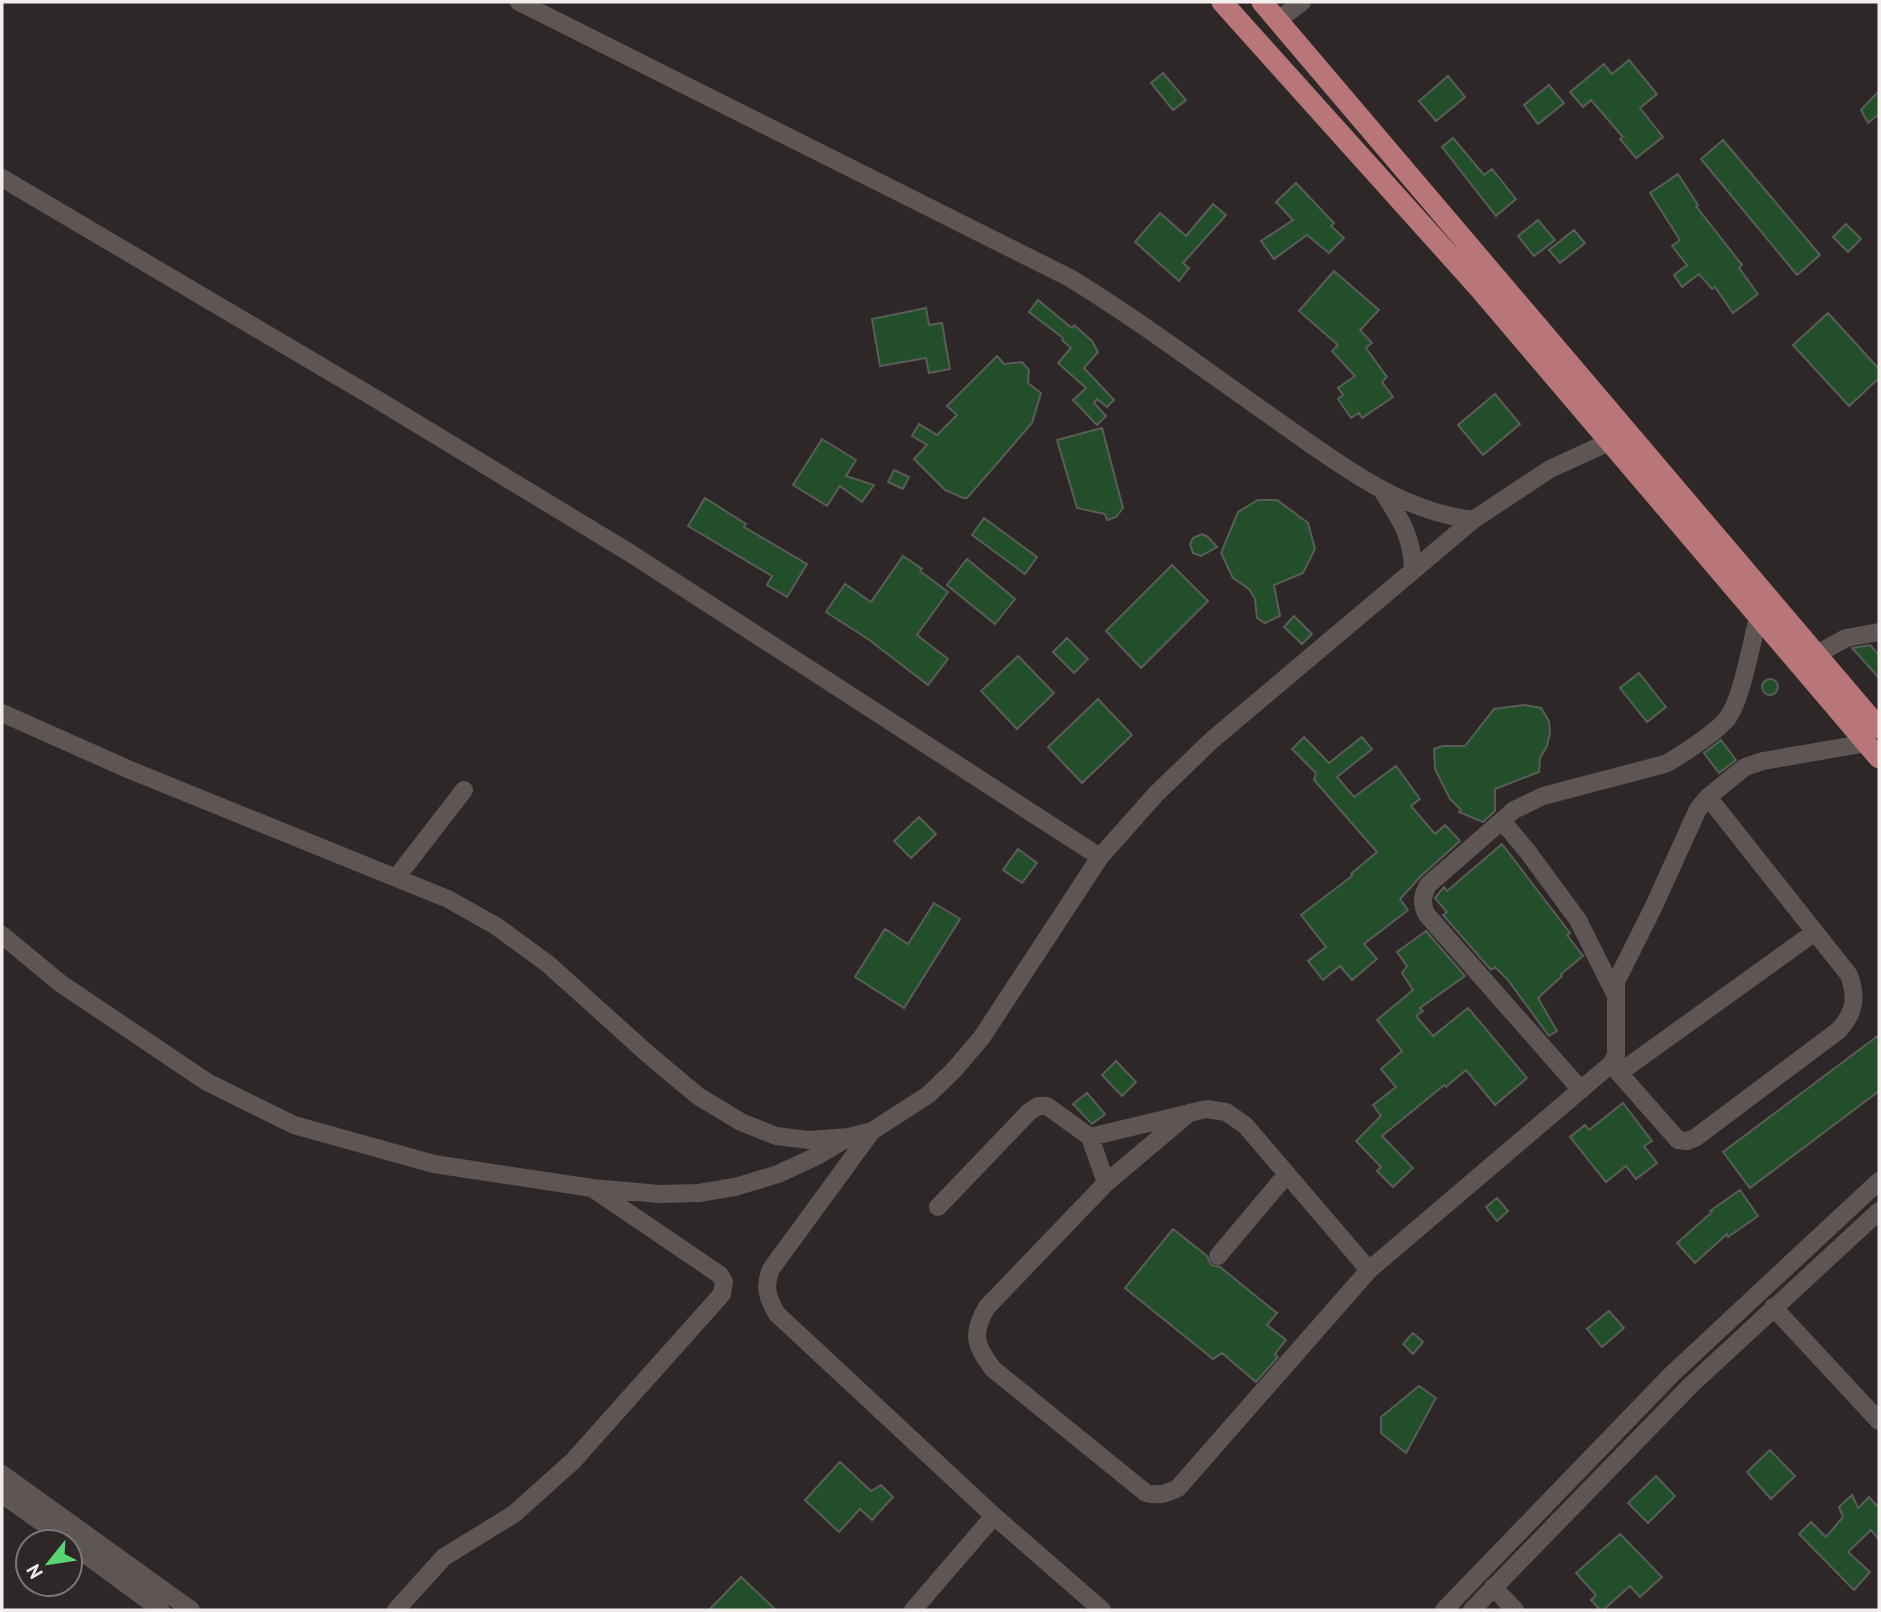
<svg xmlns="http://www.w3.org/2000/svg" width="1881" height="1612" font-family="'PT Sans',sans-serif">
<rect width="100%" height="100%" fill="#2e2727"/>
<!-- building -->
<path fill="#224f29" stroke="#585d58" stroke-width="2" d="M1629,60l28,34 -17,14 23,29 -27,21 -16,-19 3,-2 -32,-37 -8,7 -13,-15 34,-28 8,10z
M1163,73l23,27 -13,10 -22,-27z
M1448,76l17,21 -29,24 -17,-20z
M1549,85l15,18 -26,21 -14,-19z
M1879,91v23l-11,9 -7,-13z
M1453,138l31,37 8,-6 24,30 -20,17 -54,-69z
M1723,140l97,115 -23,20 -96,-116z
M1678,174l20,31 -2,1 46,59 -3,3 19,26 -25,19 -18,-26 -3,2 -13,-15 -17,13 -8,-12 13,-10 -15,-19 8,-6 -30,-47z
M1296,183l38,40 -3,3 13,12 -15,15 -22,-18 -33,24 -13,-18 32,-21 -17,-18z
M1213,204l13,11 -43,48 6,5 -10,13 -44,-39 25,-29 26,23z
M1538,220l17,20 -21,16 -16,-20z
M1846,224l15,15 -13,13 -15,-15z
M1574,230l11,13 -25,20 -11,-13z
M1334,271l45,39 -19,20 12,13 -6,5 21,29 -5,5 11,15 -31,21 -3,-5 -8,5 -13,-19 5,-4 -5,-7 17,-12 -23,-25 6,-6 -39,-34z
M1038,300l34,28 2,-3 18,16 6,11 -14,16 30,32 -7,7 -10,-8 -3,4 12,13 -9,9 -24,-25 13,-12 -28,-25 13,-15 -9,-8 1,-2 -34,-26z
M926,308l3,17 13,-2 8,46 -21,4 -3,-15 -46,8 -8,-47z
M1828,313l51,56v9l-30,28 -56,-61z
M997,356l7,8 18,-2 7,8 -1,13 13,10 -9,30 -65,75h-4l-18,-8 -31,-31 13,-14 -15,-9 7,-12 18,11 20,-20 -10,-9z
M1495,394l25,30 -37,31 -25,-30z
M1102,428l21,80 -7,9 -9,3 -2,-6 -28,-6 -20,-68z
M822,439l34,21 -10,16 28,9 -12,17 -22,-16 -13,20 -34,-21z
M894,470l15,7 -6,12 -15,-7z
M705,498l41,26 -2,3 63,37 -20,33 -20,-12 5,-9 -84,-50z
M1258,500h19l31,23 7,26 -12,24 -29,12 6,31 -15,7 -8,-5 -2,-19 -6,-10 -16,-11 -12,-25 17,-41z
M984,518l53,39 -12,17 -53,-39z
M1202,534l6,3 9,10 -16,9 -8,-3 -3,-9 3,-6z
M903,556l19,13 -2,2 28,21 -31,43 31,24 -20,26 -60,-46 -42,-27 19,-28 26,18z
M967,559l48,40 -20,25 -48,-39z
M1172,565l36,36 -67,67 -35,-37z
M1294,616l18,18 -10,10 -18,-17z
M1067,638l21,21 -14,14 -21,-21z
M1870,645l9,10v23l-27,-30z
M1018,656l36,37 -37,36 -36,-38z
M1639,673l27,34 -19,15 -27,-34z
M1762 687a8 8 0 1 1 16 0a8 8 0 1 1-16 0Z
M1098,699l34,36 -50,48 -34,-36z
M1524,705l17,3 8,13 1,11 -3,14 -7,12 -1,14 -44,17v22l-12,11 -24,-10 2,-2 -11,-11 -15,-30 -1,-20 9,-3h22l29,-37z
M1304,737l25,26 33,-26 10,12 -35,28 17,20 42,-31 24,33 -9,7 24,28 10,-9 15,16 -39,35 -21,23 8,11 -44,34 13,15 -25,21 -12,-14 -17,14 -15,-19 18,-14 -25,-32 51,-39 -1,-2 26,-22 -63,-72 2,-7 -24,-24z
M1721,740l15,20 -17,13 -15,-20z
M919,817l17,17 -25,24 -17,-17z
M1502,844l68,89 -3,2 16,21 -22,18 1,2 -24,22 19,33 -8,5 -41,-56 -13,-13 -4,3 -48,-55 4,-3 -12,-14 9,-11 3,4z
M1018,849l19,14 -15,20 -19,-13z
M934,903l26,16 -56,89 -49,-31 30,-48 23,15z
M1426,931l39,45 -45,32 3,3 -7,5 17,20 35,-28 59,70 -32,27 -29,-35 -20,17 -2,-2 -62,51 31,32 -20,19 -16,-16 4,-4 -25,-26 25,-25 -8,-11 23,-18 -15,-18 21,-18 -25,-31 36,-30 -11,-17 5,-7 -10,-14z
M1879,1035v56l-129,97 -27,-36z
M1116,1061l20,21 -14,14 -20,-21z
M1087,1093l18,21 -13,10 -19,-20z
M1623,1103l29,38 -8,5 13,17 -21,16 -10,-13 -20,16 -36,-45 15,-12 4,5z
M1740,1190l18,26 -30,21 -1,-3 -32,29 -18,-20 35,-31 -2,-1z
M1497,1198l11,13 -11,10 -11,-14z
M1173,1229l34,27 4,9 9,2 57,46 -10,12 19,15 -11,14 3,3 -22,25 -34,-29 -9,6 -88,-71z
M1609,1311l15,17 -22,19 -15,-18z
M1413,1333l10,9 -10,12 -10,-10z
M1419,1386l17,12 -30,55 -25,-20v-16z
M1770,1450l25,26 -24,23 -24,-27z
M840,1462l31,29 10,-6 12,12 -21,23 -12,-11 -21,23 -34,-32z
M1656,1476l19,20 -27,27 -20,-20z
M1852,1495l6,13 11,-11 10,11v32l-8,-10 -23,22 22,20 -16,18 -55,-56 12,-12 15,15 17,-20 -4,-10z
M1620,1534l42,43 -22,20 -10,-11 -27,24h-3l-9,-10 5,-5 -20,-22z
M741,1577l35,33h-67z"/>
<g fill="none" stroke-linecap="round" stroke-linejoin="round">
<!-- minor -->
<path stroke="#5d5655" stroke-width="18" d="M519,2l551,276c70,43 135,92 202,139 62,43 123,93 201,103
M1278,20l24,-18
M2,178l376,222 252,153 470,304
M1383,492c17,27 29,43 30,77
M1817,654l29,-16 33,-6
M2,713l128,57 318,129 48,27 52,38 101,91 49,41 43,26 35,14 33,4 40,-3 23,-6 56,-36 26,-25 28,-33 118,-180 56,-63 56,-54 261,-220 77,-51 59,-27
M1502,821l26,31 50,68 36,72
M396,878l68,-88
M2,935l58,48 147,99 87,43 140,39 158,24 67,6 40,-1 36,-6 43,-13 39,-18 29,-17
M1611,1064l67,76 9,1 8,-3 144,-108c16,-18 18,-33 10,-55l-141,-178
M1619,1073l196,-141
M1581,1090l-154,-175c-6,-11 -5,-19 1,-30l86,-75 29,-14 122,-32c14,-7 51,-32 61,-44 16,-19 25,-77 32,-102l8,-7
M872,1131l-101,138c-7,17 -4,29 6,45l217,202 108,94
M1090,1137l96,-23
M938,1207l91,-95 9,-6h9l43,31 16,46
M1218,1256l69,-82
M1369,1270l-124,-145 -19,-13 -19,-3 -18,4 -83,70 -119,124c-16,27 -12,38 6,62l153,124c13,3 20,1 32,-5l191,-218 242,-206 5,-9v-73l37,-74 45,-99 10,-12 37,-30 18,-6 104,-18
M1773,1307l106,114
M2,1474l189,136
M2,1494l67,48
M70,1543l91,67
M1493,1587l22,23
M396,1610l48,-53 70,-43 59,-53 149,-167 2,-12 -4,-7 -125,-85
M913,1610l81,-94
M1444,1610l228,-236 207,-193
M1472,1610l219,-225 188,-174"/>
<!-- major -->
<path stroke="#b97678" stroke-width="21" d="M1222,2l256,285 401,471
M1262,2l617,726"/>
</g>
<!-- border -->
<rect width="1881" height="1612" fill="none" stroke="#f3eeee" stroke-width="7"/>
<!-- north arrow -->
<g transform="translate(49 1563) rotate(240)"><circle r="33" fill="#2e2727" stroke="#7d7777" stroke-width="2"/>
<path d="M0-5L12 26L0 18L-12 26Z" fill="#58d570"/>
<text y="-10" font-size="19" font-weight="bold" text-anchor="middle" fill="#f3eeee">N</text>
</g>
</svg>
